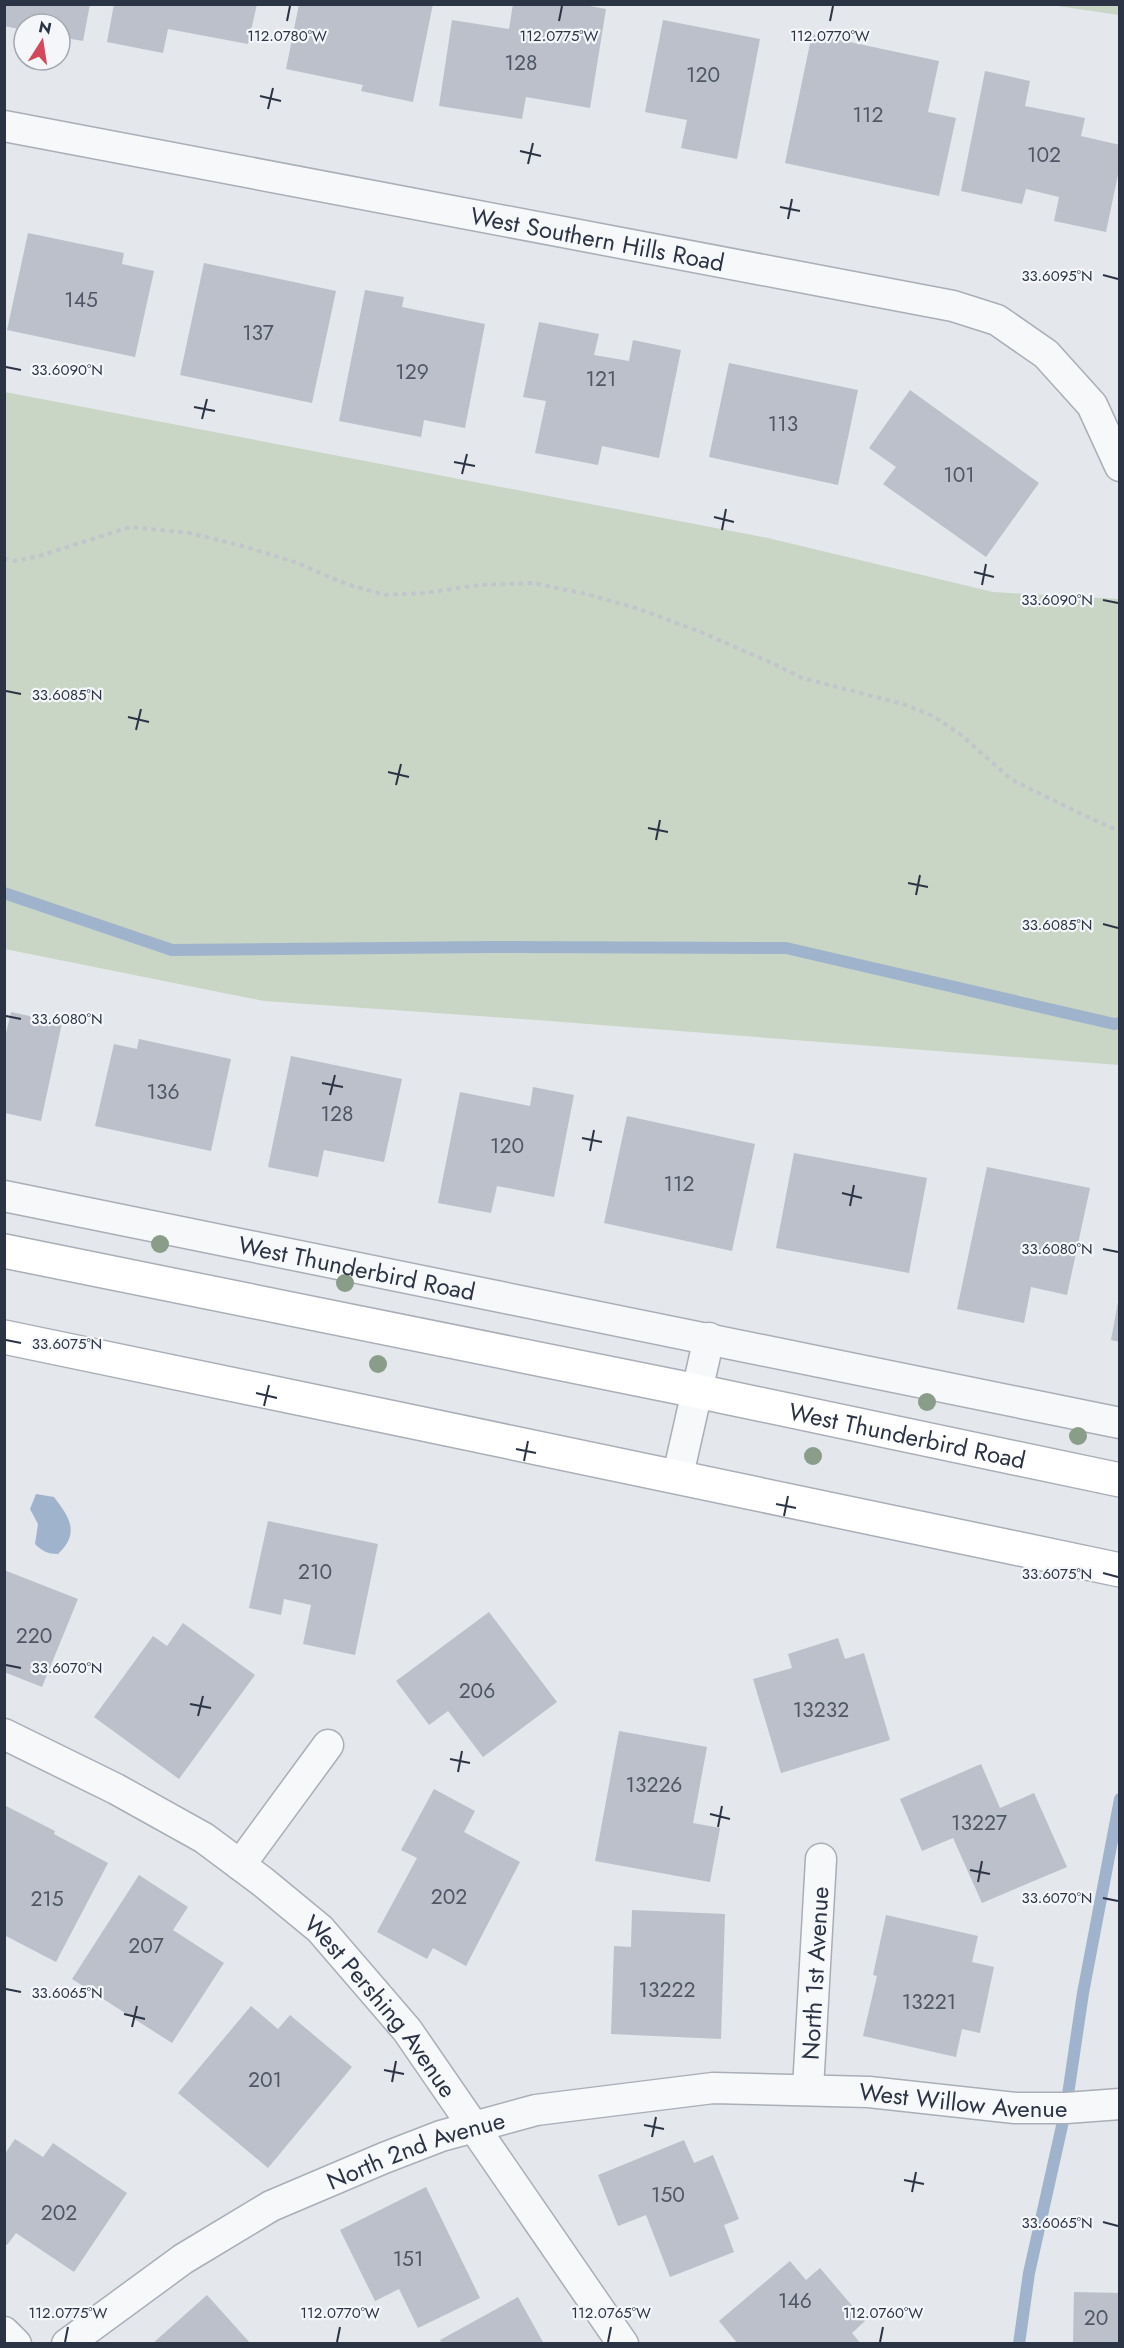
<svg xmlns="http://www.w3.org/2000/svg" width="1124" height="2348" font-family="Jost,sans-serif">
<rect width="100%" height="100%" fill="#e4e7ec"/>
<!-- green -->
<path fill="#c9d6c5" d="M1051,5h68v10z
M5,392l763,146 225,54 126,7v466l-583,-45 -272,-19 -259,-52z"/>
<!-- water -->
<path fill="#9fb4cc" d="M36,1494l18,3c16,21 26,36 4,57 -10,0 -16,-3 -23,-10l3,-20 -8,-15z"/>
<g fill="none" stroke-linecap="round" stroke-linejoin="round">
<!-- stream -->
<path stroke="#9fb4cc" stroke-width="12" d="M4,893l168,57 321,-3 293,1 328,76 6,-1
M1019,2344l10,-71 37,-165 17,-115 37,-194"/>
</g>
<!-- building -->
<path fill="#bbc0ca" d="M4,4h86l-7,37 -23,-4v-13h-36v6l-20,-4z
M114,4h143l-9,40 -80,-15 -5,24 -56,-11z
M299,4h134l-20,98 -52,-11 2,-6 -77,-16z
M513,4h66l27,5 -16,99 -64,-11 -4,22 -83,-13 13,-86 57,9z
M663,20l97,19 -23,120 -56,-11 6,-28 -42,-8z
M812,34l127,27 -11,51 28,6 -17,78 -154,-33z
M985,71l45,10 -5,25 60,12 -4,18 39,9v20l-14,67 -52,-11 5,-24 -33,-8 -4,15 -61,-13z
M28,233l96,20 -2,11 32,7 -19,86 -128,-27z
M204,263l132,28 -24,112 -132,-28z
M365,290l39,7 -2,10 83,17 -20,104 -41,-8 -3,17 -82,-16z
M539,322l60,12 -5,21 35,6 4,-21 48,10 -22,108 -57,-12 -4,19 -63,-12 11,-52 -23,-4z
M729,363l129,27 -20,95 -129,-28z
M910,390l129,93 -53,74 -103,-73 13,-17 -27,-19z
M11,1012l51,11 -21,98 -36,-8v-81l1,1z
M139,1039l92,20 -20,92 -116,-25 19,-82 23,5z
M291,1056l111,23 -18,83 -60,-12 -6,27 -50,-10z
M533,1087l41,8 -20,102 -57,-11 -6,27 -53,-10 22,-111 70,14z
M627,1116l128,28 -23,107 -128,-28z
M794,1153l133,25 -18,95 -133,-25z
M987,1167l103,21 -23,107 -36,-8 -7,36 -67,-14z
M1118,1302h2v40l-9,-2z
M268,1521l110,23 -23,111 -52,-11 8,-39 -27,-6 -3,16 -32,-7z
M4,1570l74,29 -36,88 -38,-15z
M489,1612l68,90 -74,55 -35,-46 -19,14 -33,-44z
M183,1623l72,52 -76,104 -85,-62 59,-81 14,10z
M838,1638l7,21 19,-6 26,87 -109,33 -28,-94 39,-11 -4,-14z
M619,1731l88,16 -14,76 27,5 -10,54 -115,-21z
M981,1764l19,44 34,-15 33,74 -85,36 -29,-65 -31,13 -22,-52z
M434,1789l41,22 -11,21 56,30 -54,104 -33,-18 -6,11 -50,-27 40,-74 -16,-8z
M4,1805l51,26 -1,3 54,29 -52,99 -52,-27z
M139,1875l49,32 -15,23 51,33 -52,80 -100,-64z
M632,1910l93,4 -4,125 -110,-5 3,-88 17,1z
M886,1915l92,21 -6,26 22,5 -14,66 -18,-4 -6,28 -93,-21 14,-60 -4,-1z
M251,2006l27,23 12,-14 62,52 -84,101 -90,-75z
M15,2139l28,18 10,-14 74,50 -53,79 -58,-39 -9,12 -3,-2v-88z
M684,2140l10,23 19,-8 26,64 -15,6 10,27 -64,25 -24,-62 -28,11 -20,-51z
M426,2187l54,111 -62,30 -19,-39 -24,12 -35,-71z
M790,2261l16,19 14,-12 45,53 -13,12 9,11h-123l-19,-23z
M1074,2292l46,1v51h-47z
M207,2295l44,49h-99z
M518,2297l26,47h-102l-2,-4z"/>
<g fill="none" stroke-linecap="round" stroke-linejoin="round">
<defs>
<g id="minor">
<path id="s1" d="M4,126l949,180 44,14 49,34 46,51 28,61"/>
<path id="s2" d="M4,1196l1116,227"/>
<path d="M678,1475l31,-137"/>
<path id="s3" d="M4,1734l112,55 88,49 59,44 57,47 87,101 216,314"/>
<path d="M240,1865l88,-120"/>
<path id="s4" d="M808,2089l13,-230"/>
<path d="M4,2332l12,12"/>
<path id="s5" d="M67,2344l116,-85 88,-53 113,-48 57,-22 95,-26 177,-22 156,4 146,16h51l54,-4"/>
</g>
<g id="secondary">
<path id="s6" d="M4,1251l693,140 423,89"/>
<path d="M4,1337c372,78 744,153 1116,233"/>
</g>
</defs>
<!-- minor casing -->
<use href="#minor" stroke="#a9aeb7" stroke-width="33"/>
<!-- secondary casing -->
<use href="#secondary" stroke="#a9aeb7" stroke-width="36"/>
<!-- path -->
<path stroke="#c2c5cb" stroke-width="4" stroke-dasharray="4.5 4.5" stroke-linecap="butt" d="M4,558l10,3 25,-5 91,-29 59,6 54,13 52,16 51,22 39,11 39,-2 55,-8 54,-2 53,11 53,15 59,22 76,33 28,14 101,26 30,12 27,18 52,46 82,40 26,11"/>
<!-- minor -->
<use href="#minor" stroke="#f7f8fa" stroke-width="30"/>
<!-- secondary -->
<use href="#secondary" stroke="#fff" stroke-width="33"/>
</g>
<!-- trees -->
<g fill="#899d89">
<circle cx="160" cy="1244" r="9"/>
<circle cx="345" cy="1283" r="9"/>
<circle cx="378" cy="1364" r="9"/>
<circle cx="927" cy="1402" r="9"/>
<circle cx="1078" cy="1436" r="9"/>
<circle cx="813" cy="1456" r="9"/>
</g>
<!-- ticks -->
<path fill="none" stroke="#2b3445" stroke-width="2" d="M287,21l3,-15M559,21l3,-15M830,21l3,-15M260,96l21,5M268,109l5,-21M520,151l21,5M528,164l5,-21M780,207l20,4M788,219l4,-20M1103,275l15,4M6,367l15,3M194,407l21,4M202,419l5,-20M454,462l21,4M462,474l5,-20M714,517l20,5M722,530l4,-21M974,572l20,5M982,585l4,-21M1103,600l15,3M6,691l15,3M128,717l21,5M136,730l5,-21M388,772l21,5M396,785l5,-21M648,828l20,4M656,840l4,-20M908,883l20,4M916,895l4,-20M1103,924l15,4M6,1016l15,3M322,1083l21,4M330,1095l5,-20M582,1138l20,4M590,1151l4,-21M842,1193l20,5M850,1206l4,-21M1103,1249l15,3M6,1340l15,3M256,1393l21,5M264,1406l5,-21M516,1449l20,4M524,1461l4,-20M776,1504l20,4M784,1516l4,-20M1103,1573l15,4M6,1665l15,3M190,1704l21,4M198,1716l5,-20M450,1759l20,4M458,1772l4,-21M710,1814l20,5M718,1827l4,-21M970,1870l20,4M978,1882l4,-21M1103,1898l15,3M6,1989l15,3M124,2014l21,5M132,2027l5,-21M384,2070l20,4M392,2082l4,-21M644,2125l20,4M652,2137l4,-20M904,2180l20,4M912,2192l4,-20M1103,2222l15,4M65,2342l3,-15M337,2342l3,-15M608,2342l3,-15M880,2342l3,-15"/>
<g text-anchor="middle" dominant-baseline="central" stroke-width="4.5" stroke-linejoin="round" paint-order="stroke">
<!-- number labels -->
<g font-size="21" fill="#4f5766">
<text x="521" y="63">128</text>
<text x="703" y="75">120</text>
<text x="868" y="115">112</text>
<text x="1044" y="155">102</text>
<text x="81" y="300">145</text>
<text x="258" y="333">137</text>
<text x="412" y="372">129</text>
<text x="601" y="379">121</text>
<text x="783" y="424">113</text>
<text x="959" y="475">101</text>
<text x="163" y="1092">136</text>
<text x="337" y="1114">128</text>
<text x="507" y="1146">120</text>
<text x="679" y="1184">112</text>
<text x="315" y="1572">210</text>
<text x="34" y="1636">220</text>
<text x="477" y="1691">206</text>
<text x="821" y="1710">13232</text>
<text x="654" y="1785">13226</text>
<text x="979" y="1823">13227</text>
<text x="449" y="1897">202</text>
<text x="47" y="1899">215</text>
<text x="146" y="1946">207</text>
<text x="667" y="1990">13222</text>
<text x="929" y="2002">13221</text>
<text x="265" y="2080">201</text>
<text x="668" y="2195">150</text>
<text x="59" y="2213">202</text>
<text x="408" y="2259">151</text>
<text x="795" y="2301">146</text>
<text x="1096" y="2318">20</text>
</g>
<!-- street labels -->
<g font-size="24" fill="#2b3445" stroke="#f4f6f9">
<text stroke="none"><textPath href="#s1" startOffset="604">West Southern Hills Road</textPath></text>
<text stroke="none"><textPath href="#s2" startOffset="360">West Thunderbird Road</textPath></text>
<text stroke="none"><textPath href="#s6" startOffset="922">West Thunderbird Road</textPath></text>
<text stroke="none"><textPath href="#s4" startOffset="116">North 1st Avenue</textPath></text>
<text stroke="none"><textPath href="#s3" startOffset="471">West Pershing Avenue</textPath></text>
<text stroke="none"><textPath href="#s5" startOffset="958">West Willow Avenue</textPath></text>
<text stroke="none"><textPath href="#s5" startOffset="402">North 2nd Avenue</textPath></text>
</g>
</g>
<g font-size="15" text-anchor="middle" fill="#2b3445" stroke="#f4f6f9" stroke-width="4.5" stroke-linejoin="round" paint-order="stroke">
<text x="287" y="41">112.0780°W</text>
<text x="559" y="41">112.0775°W</text>
<text x="830" y="41">112.0770°W</text>
<text x="1057" y="281">33.6095°N</text>
<text x="67" y="375">33.6090°N</text>
<text x="1057" y="605">33.6090°N</text>
<text x="67" y="700">33.6085°N</text>
<text x="1057" y="930">33.6085°N</text>
<text x="67" y="1024">33.6080°N</text>
<text x="1057" y="1254">33.6080°N</text>
<text x="67" y="1349">33.6075°N</text>
<text x="1057" y="1579">33.6075°N</text>
<text x="67" y="1673">33.6070°N</text>
<text x="1057" y="1903">33.6070°N</text>
<text x="67" y="1998">33.6065°N</text>
<text x="1057" y="2228">33.6065°N</text>
<text x="68" y="2318">112.0775°W</text>
<text x="340" y="2318">112.0770°W</text>
<text x="611" y="2318">112.0765°W</text>
<text x="883" y="2318">112.0760°W</text>
</g>
<!-- border -->
<rect width="1124" height="2348" fill="none" stroke="#2b3445" stroke-width="12"/>
<!-- north arrow -->
<g transform="translate(42 42) rotate(12)"><circle r="28" fill="#f4f6f9" stroke="#a4a8b1" stroke-width="1.5"/>
<path d="M0-4.5L10 22L0 15L-10 22Z" fill="#d1495b"/>
<text y="-9" font-size="16" font-weight="bold" text-anchor="middle" fill="#2b3445">N</text>
</g>
</svg>
